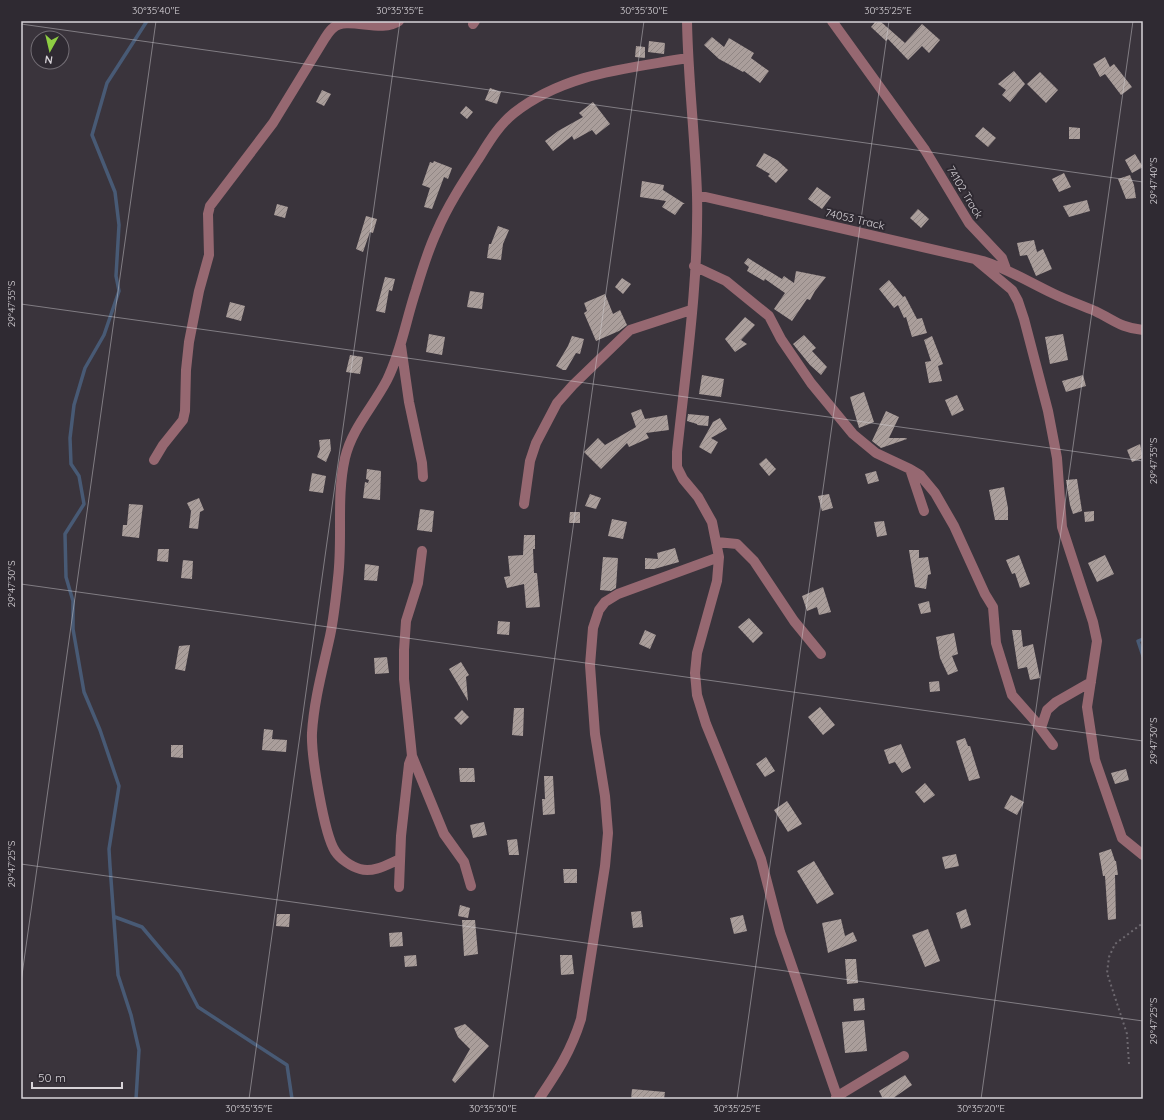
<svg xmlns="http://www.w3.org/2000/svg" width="1164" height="1120" font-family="Quicksand,sans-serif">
<defs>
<pattern id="building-hatch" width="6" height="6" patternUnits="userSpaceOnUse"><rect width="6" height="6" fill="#aa9e9b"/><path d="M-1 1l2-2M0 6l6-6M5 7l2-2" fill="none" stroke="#908684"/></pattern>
</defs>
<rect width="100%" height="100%" fill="#3a343c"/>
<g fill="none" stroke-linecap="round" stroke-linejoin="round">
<!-- stream -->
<path stroke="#485a75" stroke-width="3.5" d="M1143,639l-5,2 5,15
M115,917l27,10 38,45 18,35 89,58 5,34
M136,1099l3,-49 -8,-35 -13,-40 -8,-109 -1,-17 10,-63 -19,-56 -16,-38 -11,-63v-28l-7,-24 -1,-43 19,-30 -5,-28 -8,-12 -1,-26 4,-33 11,-37 19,-33 15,-44 -3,-15 3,-51 -4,-33 -23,-57 15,-52 40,-62"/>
</g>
<!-- building -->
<path fill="url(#building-hatch)" d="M876,21h4l25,22 17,-19 18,16 -11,13 -7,-7 -14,14 -20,-21 -2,2 -15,-14z
M712,37l12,10 5,-9 25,15 -3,5 18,13 -9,12 -16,-12 -1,1 -24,-13 -15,-14z
M649,41l16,2 -1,11 -16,-2z
M636,46l9,1v11l-10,-1z
M1105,57l5,10 4,-3 18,23 -11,8 -16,-21 -5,3 -7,-13z
M1014,71l11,13 -15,18 -8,-7 4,-5 -8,-6z
M1040,72l18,18 -12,13 -19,-19z
M490,88l11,4 -4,12 -12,-4z
M322,90l9,4 -7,12 -8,-4z
M593,102l17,22 -14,11 -4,-5 -18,10 -2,-4 -19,15 -8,-10 13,-10 25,-14 -4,-4z
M466,106l7,6 -6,7 -7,-6z
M983,127l13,11 -8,9 -13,-11z
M1069,127l11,1v11h-11z
M764,153l13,7 11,10 -12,13 -8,-7 2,-2 -14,-8z
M1135,154l8,13 -11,6 -7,-13z
M434,161l18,7 -4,11 -4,-2 -12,32 -8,-2 6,-19 -8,-3 8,-23 3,1z
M1064,173l7,14 -12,5 -7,-13z
M1130,175l4,10 2,13 -10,1 -8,-20z
M642,181l22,4 -1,5 22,14h-2l-8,11 -13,-8 4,-6 -26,-4z
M817,187l14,10 -9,12 -14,-10z
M1087,200l3,11 -21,6 -6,-11z
M277,204l11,3 -3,11 -11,-3z
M918,209l11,10 -8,9 -11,-10z
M366,216l11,3 -4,14 -3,-1 -7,20 -7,-3z
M498,226l11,4 -6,14 -2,16 -14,-2 2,-14h2z
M1034,240l3,12 6,-3 9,20 -16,7 -9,-21 -7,1 -3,-13z
M748,258l34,21 2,-3 10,7 2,-12 30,6 -11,14 -5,9 -3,-1 -15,22 -18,-12 11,-16 -20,-14 -1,2 -17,-10 2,-4 -5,-4z
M385,277l10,2 -3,12 -3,-1 -4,23 -9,-2z
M622,278l9,6 -8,10 -8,-7z
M889,280l14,17 2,-1 12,23 5,-1 5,15 -15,4 -6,-20 -2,1 -6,-13 -4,3 -15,-19z
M470,291l14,2 -2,16 -15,-2z
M605,294l8,20 7,-4 7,15 -8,6 -23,10 -12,-28 3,-2 -3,-8z
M230,302l15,4 -4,15 -15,-4z
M745,317l10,8 -14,15 6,4 -12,8 -10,-13z
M429,334l16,3 -3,18 -16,-3z
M1063,334l5,26 -18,4 -5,-27z
M804,335l12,13 -4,3 15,16 -6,8 -11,-10 -17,-21z
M572,336l12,3 -4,15 -4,-1 -10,17h-3l-7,-4 12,-20z
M932,336l11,28 -5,2 4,15 -13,2 -4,-21 6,-1 -7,-21z
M350,355l13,2 -3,17 -14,-2z
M702,375l22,4 -3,18 -22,-3z
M1083,375l3,11 -20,6 -4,-11z
M864,392l10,30 -15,6 -9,-31z
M957,395l7,15 -12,6 -7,-16z
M641,409l4,10 22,-4 2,15 -23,3 3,5 -20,9 -2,-4 -26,26 -17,-17 14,-14 7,7 31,-18 -5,-14z
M886,411l13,6 -10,21h17l1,1 -26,9 -9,-7z
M688,414l21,2 -1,10 -11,-1v-1l-10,-3z
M720,418l7,11 -16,9 7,4 -7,12 -12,-7 14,-25z
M330,439l1,11 -5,12 -9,-5 3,-8 -1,-9z
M1140,444l3,14 -11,4 -5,-12z
M766,458l10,11 -7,7 -10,-12z
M367,469l14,2 -1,29 -17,-2 2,-16 3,1 1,-3 -3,-1z
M876,471l3,10 -11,3 -3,-10z
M312,473l14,3 -3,17 -14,-2z
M1077,479l5,32 -9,3 -3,-9 -4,-25z
M1004,487l4,21v12h-13l-6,-30z
M590,494l11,4 -5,11 -11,-3z
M829,494l4,14 -11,3 -4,-15z
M199,498l5,12 -4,2 -2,17 -9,-1 2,-17 -4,-8z
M129,504l14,1 -4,33 -17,-2 1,-11h4z
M420,509l14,2 -2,21 -15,-2z
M1094,511v10l-9,1 -1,-10z
M570,512h10v11h-11z
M612,519l15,3 -4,17 -15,-3z
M884,521l3,14 -10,2 -3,-15z
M524,535h11v14h-2l1,24h3l3,34 -14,1 -2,-24 -17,4 -3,-11 6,-1 -2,-20 15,-1z
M675,548l4,14 -25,7h-9v-11l13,1 -1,-6z
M158,549h11l-1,13 -11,-1z
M909,550h10v8l9,-1 3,17 -3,1 -2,14 -11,-2z
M1019,555l11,29 -10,4 -5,-15 -3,1 -6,-14z
M1105,555l9,19 -17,8 -9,-19z
M603,557l15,1 -2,30 -5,3 -11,-1z
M183,560l10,1 -1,18 -11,-1z
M365,564l14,2 -2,15 -13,-1z
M823,587l8,25 -12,3 -2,-8 -10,4 -5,-15z
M929,601l2,11 -10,2 -3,-10z
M749,618l14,15 -10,10 -15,-16z
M498,621l12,1 -1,13 -12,-1z
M645,630l11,5 -6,14 -11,-5z
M1012,630h9l2,17 10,-3 7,34 -10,2 -3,-13 -9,2z
M954,633l4,21 -6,2 6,15 -10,4 -8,-17 -4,-21z
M190,645l-5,26 -10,-2 4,-23z
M387,657l2,16 -14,1 -1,-16z
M461,662l8,13 -3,2 2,24 -19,-32z
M939,681l1,10 -10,1 -1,-10z
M820,707l15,18 -12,10 -15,-18z
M514,708h10l-1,28 -11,-1z
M462,710l7,7 -8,8 -7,-7z
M264,729l9,1 -1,9 15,1 -1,12 -24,-2z
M965,738l3,8h2l10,32 -11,3 -13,-40z
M901,744l10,24 -9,5 -7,-11 -6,2 -5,-14z
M171,745h12v13l-12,-1z
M766,757l9,14 -10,6 -9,-13z
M459,768h15l1,14h-15z
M1126,769l3,11 -14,4 -4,-11z
M544,776h9l2,38 -12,1 -1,-16h3z
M925,783l10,12 -11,8 -9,-11z
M1011,795l13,7 -7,13 -13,-7z
M787,801l15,23 -14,8 -14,-22z
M484,822l3,13 -14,3 -3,-13z
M517,839l2,16h-10l-2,-15z
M1111,849l4,12h1l2,14h-3l1,44 -8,1 -3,-44h-2l-4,-23z
M956,854l3,12 -14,3 -3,-12z
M814,861l20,33 -17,10 -20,-33z
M563,869h14v14h-13z
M460,905l10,3 -2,10 -10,-2z
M966,909l5,16 -10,4 -5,-16z
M641,911l2,16 -10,1 -2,-16z
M277,914h13l-1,13 -13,-1z
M743,915l4,16 -13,3 -4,-16z
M841,919l4,17 8,-4 4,9 -29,12 -6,-30z
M462,920h13l3,34 -14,2z
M928,929l12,32 -15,6 -13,-32z
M402,932l1,14 -13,1 -1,-14z
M416,955l1,11 -12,1 -1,-11z
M560,955h12l2,19 -13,1z
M845,959h11l2,24 -11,1z
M864,998l1,12 -11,1 -1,-12z
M864,1020l3,31 -22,2 -3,-31z
M465,1024l24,22 -34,37 -3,-3 18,-31 -12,-12 -4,-9z
M905,1075l7,10 -20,14h-9l-4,-8z
M632,1089l33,3 -1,7h-33z"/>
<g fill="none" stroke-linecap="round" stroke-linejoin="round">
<!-- path -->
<path stroke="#6d686f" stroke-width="2" stroke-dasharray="2 3" stroke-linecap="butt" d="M1129,1064l-2,-30 -20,-61 2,-16 6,-13 28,-21"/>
<!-- minor -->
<path stroke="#966871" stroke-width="10" d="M687,21c1,58 8,115 10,173 2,85 -11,173 -20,258v15l6,12 15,18 14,25 7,35 -2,24 -20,72 -2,20 2,22 9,29 55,135 19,73 58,167
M832,21l93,129 44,73 33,35 4,11
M473,24l2,-3
M697,195l286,66c25,8 46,21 69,32 14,7 29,12 43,18 19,9 26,17 48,19
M976,260l36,30 6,11 6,18 24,92 9,47 5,69 31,95 4,19 -10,66 8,53 27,78 21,17
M694,266l32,15 43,35 12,23 30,44 42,51 23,19 34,16 14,42
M401,346l8,56 13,61 1,14
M154,460l9,-15 20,-25 2,-9 1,-41 3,-28 10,-51 10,-36 -1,-41 2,-8 63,-83 52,-85c2,-3 5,-8 8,-10 14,-13 48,6 66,-7
M910,469l10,6 15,18 19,33 31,68 8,13 3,36 16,52 23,26 18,24
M524,504l6,-43 6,-18 21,-40 16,-18 57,-55 61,-20
M717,542l20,2 17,17 40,60 27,33
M422,551l-4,32 -12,38 -2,29v29l8,77 32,78 20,28 7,24
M1041,728l6,-18 9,-8 35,-20
M400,859c-12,5 -26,14 -40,10 -8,-2 -20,-10 -25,-18 -11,-17 -24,-96 -23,-118 2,-33 11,-65 18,-97 4,-19 6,-39 8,-58 5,-41 -2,-80 7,-120 7,-30 28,-51 42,-78 14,-28 19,-60 29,-90 6,-20 12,-40 21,-59 11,-26 27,-50 42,-73 10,-16 20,-33 35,-45 51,-40 112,-44 173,-55
M399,887l2,-51 8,-72 3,-8
M836,1097l68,-41
M539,1099c19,-28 32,-48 42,-80l24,-153 3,-33 -3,-37 -10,-62 -5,-69 3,-37 6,-18 6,-8 13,-8 101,-37"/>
</g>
<!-- ticks -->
<path fill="none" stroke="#d8d4d9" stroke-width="1" stroke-opacity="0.45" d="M21,24l1122,158M21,304l1122,157M21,584l1122,157M21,864l1122,157M21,982l135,-961M249,1099l151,-1078M493,1099l151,-1078M737,1099l152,-1078M981,1099l152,-1078"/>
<g text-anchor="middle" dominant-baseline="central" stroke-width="4" stroke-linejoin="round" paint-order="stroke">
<!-- street labels -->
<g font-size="11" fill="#d8d4d9" stroke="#2f2a32">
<text transform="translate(965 192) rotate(59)">74102 Track</text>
<text transform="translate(855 219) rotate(13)">74053 Track</text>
</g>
</g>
<!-- border -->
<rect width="1164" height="1120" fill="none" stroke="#2f2a32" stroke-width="44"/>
<!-- north arrow -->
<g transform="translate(50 50) rotate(188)"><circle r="19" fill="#2f2a32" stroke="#736e75"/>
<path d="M0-3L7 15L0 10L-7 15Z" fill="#8ece43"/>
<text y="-6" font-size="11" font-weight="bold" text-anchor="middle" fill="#d8d4d9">N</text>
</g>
<!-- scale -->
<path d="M32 1082v6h90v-6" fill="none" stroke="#d8d4d9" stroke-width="2"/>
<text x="38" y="1082" font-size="12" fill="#d8d4d9" stroke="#2f2a32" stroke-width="3" paint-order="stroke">50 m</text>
<rect x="22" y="22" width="1120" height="1076" fill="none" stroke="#d8d4d9" stroke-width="1.5"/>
<g font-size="10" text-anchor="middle" fill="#d8d4d9">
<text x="156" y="14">30°35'40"E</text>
<text x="400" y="14">30°35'35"E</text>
<text x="644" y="14">30°35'30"E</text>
<text x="888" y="14">30°35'25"E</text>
<text transform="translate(1153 181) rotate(-90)" y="4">29°47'40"S</text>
<text transform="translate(11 304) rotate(-90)" y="4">29°47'35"S</text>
<text transform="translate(1153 461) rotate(-90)" y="4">29°47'35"S</text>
<text transform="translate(11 584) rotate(-90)" y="4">29°47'30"S</text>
<text transform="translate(1153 741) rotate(-90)" y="4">29°47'30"S</text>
<text transform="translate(11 864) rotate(-90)" y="4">29°47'25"S</text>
<text transform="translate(1153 1021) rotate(-90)" y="4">29°47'25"S</text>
<text x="249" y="1112">30°35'35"E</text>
<text x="493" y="1112">30°35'30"E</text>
<text x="737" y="1112">30°35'25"E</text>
<text x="981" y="1112">30°35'20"E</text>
</g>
</svg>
